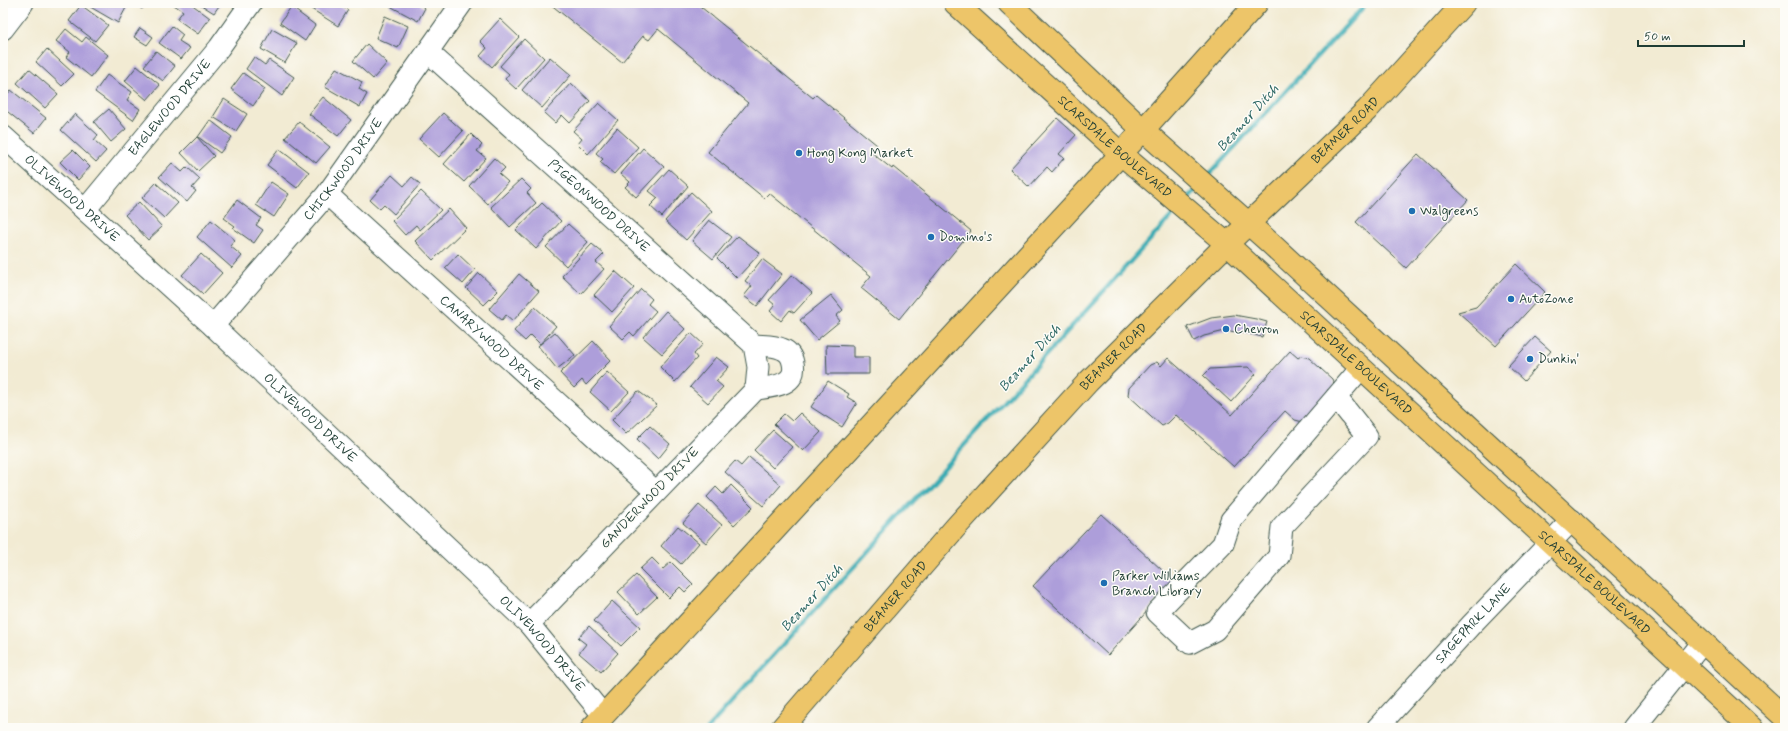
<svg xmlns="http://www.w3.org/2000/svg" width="1788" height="731" font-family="Mynerve,sans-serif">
<rect width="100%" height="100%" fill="#fdfcf7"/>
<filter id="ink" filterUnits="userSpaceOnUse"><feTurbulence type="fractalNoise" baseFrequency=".025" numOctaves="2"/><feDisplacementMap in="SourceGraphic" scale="8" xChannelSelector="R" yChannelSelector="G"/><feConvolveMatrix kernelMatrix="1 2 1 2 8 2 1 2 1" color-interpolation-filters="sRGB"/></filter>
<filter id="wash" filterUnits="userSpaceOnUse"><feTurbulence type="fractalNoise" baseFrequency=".012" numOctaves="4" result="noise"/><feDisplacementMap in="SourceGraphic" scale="16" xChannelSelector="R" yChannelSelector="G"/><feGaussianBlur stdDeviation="0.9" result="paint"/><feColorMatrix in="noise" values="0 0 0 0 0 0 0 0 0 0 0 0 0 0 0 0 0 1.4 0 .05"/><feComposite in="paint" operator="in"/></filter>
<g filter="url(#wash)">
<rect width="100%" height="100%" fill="#f2ebd3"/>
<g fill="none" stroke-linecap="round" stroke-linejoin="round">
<!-- stream -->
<path stroke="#3aacb4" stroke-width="4.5" d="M1206,178l161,-175
M1186,200l13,-13
M708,728l470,-519"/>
</g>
<g id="blocks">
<!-- building -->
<path fill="#ad9eda" d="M88,3h38l2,1 -10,19 -31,-18z
M133,3h13l-4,6z
M176,3h14l20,15 -12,16 -21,-15 6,-8 -9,-6z
M198,3h23l-7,10z
M302,3h35l11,7 -10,16z
M391,3h27l7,5 -7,13 -28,-15z
M549,3h147l117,95 3,-3 61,50 -6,7 21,17 1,-2 78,64 -72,88 -38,-31 10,-12 -102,-83 -5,5 -56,-46 40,-49 -90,-74 -9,11 -6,-4 -21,26z
M81,5l27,20 -13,16 -26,-20z
M291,7l24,18 -10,16 -25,-18z
M385,16l23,10 -10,22 -22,-10z
M500,19l19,18 -27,30 -12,-11 7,-8 -7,-7z
M172,26l11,9 -4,6 11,7 -9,11 -22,-16z
M140,28l13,9 -6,8 -13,-8z
M66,29l16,13 4,-5 22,18 -17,22 -25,-20 4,-5 -14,-11z
M272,29l25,14 -12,20 -24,-14z
M524,39l20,19 -28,31 -11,-10 4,-5 -9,-8z
M367,44l20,19 -14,16 -20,-18z
M47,49l27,25 -12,12 -26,-24z
M156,51l19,15 -12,15 -19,-15z
M254,57l11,8 4,-5 25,17 -12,19 -36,-27z
M550,57l21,18 -29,33 -20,-18z
M137,66l23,19 -13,15 -22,-19z
M336,68l26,14 -3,7 8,5 -7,13 -35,-20z
M29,69l29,25 -13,14 -28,-25z
M243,73l22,16 -12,17 -22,-17z
M107,75l25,17 -5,8 13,9 -7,11 -38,-28z
M571,83l19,18 -20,22 -8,-8 -7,8 -11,-10z
M11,90l35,28 -12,15 -31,-25v-8z
M323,97l28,23 -13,16 -29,-22z
M224,99l23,15 -11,17 -23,-14z
M599,103l19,17 -30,34 -10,-10 4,-5 -9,-8z
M109,109l17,20 -15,13 -17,-20z
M443,113l20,18 -24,26 -20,-18z
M75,114l23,21 -4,5 12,11 -10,11 -35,-32z
M1057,118l19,17 -17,19 5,4 -12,14 -5,-5 -18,20 -19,-18z
M210,120l22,17 -12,16 -22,-16z
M299,122l31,25 -14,16 -31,-25z
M617,128l21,19 -24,27 -14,-12 3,-3 -7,-6z
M471,134l11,11 -5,6 9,7 -22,24 -20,-18z
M197,137l17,19 -16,15 -17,-18z
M643,148l21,19 -28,30 -11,-10 5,-5 -9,-8z
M279,149l30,23 -12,16 -30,-23z
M73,150l17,17 -12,13 -18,-18z
M1418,154l50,46 -62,68 -50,-46z
M494,158l11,10 -6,6 9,8 -20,22 -19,-18z
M172,163l10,9 5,-5 13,12 -8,9 4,3 -9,11 -28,-25z
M669,169l19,17 -26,31 -12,-11 8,-8 -9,-7z
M392,175l12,11 8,-9 8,7 -26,30 -10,-9 -4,4 -10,-9z
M521,179l10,10 -4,4 9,10 -26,24 -19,-20z
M271,182l18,12 -15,23 -18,-12z
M156,183l22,20 -14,15 -22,-20z
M421,191l20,19 -21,20 -4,-5 -11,10 -13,-14z
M691,192l21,19 -26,29 -21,-19z
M237,200l24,18 -5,7 7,5 -9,13 -21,-15 2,-2 -11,-8z
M139,202l23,25 -14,13 -23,-25z
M542,203l19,18 -25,28 -20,-19z
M449,209l17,19 -33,32 -18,-19z
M211,220l24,20 -5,6 12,10 -10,12 -35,-31z
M709,220l22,17 -18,22 -21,-18z
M568,224l20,18 -22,24 -20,-19z
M738,236l22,17 -23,25 -20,-20z
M592,244l12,10 -8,8 8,7 -23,25 -19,-18z
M201,254l21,19 -19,21 -21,-19z
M458,254l17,16 -12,14 -18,-16z
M762,259l20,15 -25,32 -13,-10 8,-10 -7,-5z
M1516,264l29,28 -49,54 -38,-34 18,-5z
M615,271l19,17 -22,24 -18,-17z
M479,273l19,18 -14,14 -18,-17z
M519,274l20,17 -26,30 -7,-6 -4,5 -13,-11z
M792,275l20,18 -18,20 -4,-3 -9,11 -11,-10 5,-6 -6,-5z
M641,289l11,10 -4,5 8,7 -22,25 -4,-4 -7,7 -14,-13z
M831,295l12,15 -7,6 4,5 -23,19 -17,-20z
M535,307l21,19 -16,18 -9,-9 -6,6 -11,-10z
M666,311l19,18 -23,25 -19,-17z
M1234,315l22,4 11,3 -5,15 -19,-5 -18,-1 -21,5 -10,5 -7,-14 24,-9z
M555,332l20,23 -18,14 -19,-23z
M691,333l12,11 -9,10 3,4 -22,24 -15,-15z
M1535,337l16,14 -27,30 -16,-15z
M593,341l18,19 -25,25 -4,-5 -8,8 -14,-15z
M826,345l27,1v11h16v17h-42z
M1290,351l8,7 3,-2 8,2 23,21 3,7 -32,36 -8,-2 -10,-9 -51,56 -58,-52 -8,8 -6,3 -34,-31 1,-7 21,-23 7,-3 4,4 7,-8 64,57z
M716,357l13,10 -13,14 7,6 -15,16 -18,-16z
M1248,367l8,7 -25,28 -28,-26 7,-7z
M607,372l22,20 -18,19 -21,-19z
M828,381l21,13 -2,3 10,6 -15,24 -31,-20z
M638,391l19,14 -31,29 -14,-14z
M800,413l21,19 -18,19 -29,-27 10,-10 8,7z
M650,426l20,18 -12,15 -21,-20z
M773,430l19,17 -19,21 -19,-18z
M749,457l32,28 -18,21 -38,-34 10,-11 6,5z
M731,485l22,22 -19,18 -27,-28 9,-10 7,7z
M699,505l23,20 -16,18 -23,-20z
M1101,514l73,67 -66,74 -75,-69z
M678,526l21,17 -18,21 -20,-18z
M652,558l11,11 8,-7 22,22 -8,8 -5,-5 -11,11 -29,-29z
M636,575l21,22 -18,17 -21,-22z
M612,601l28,26 -19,19 -27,-25z
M589,626l29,27 -17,19 -22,-19 7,-9 -8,-6z"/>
</g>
</g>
<g filter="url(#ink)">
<use href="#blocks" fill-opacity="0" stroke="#3f574c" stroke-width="1"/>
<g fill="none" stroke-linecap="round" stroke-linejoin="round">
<defs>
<g id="minor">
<path d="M3,29l20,-26"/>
<path id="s1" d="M428,52l326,293 4,22 -2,22 -227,235"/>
<path id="s2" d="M3,136l210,190 316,298 74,91"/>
<path id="s3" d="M327,194l329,298"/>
<path id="s4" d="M85,210l134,-162 32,-45"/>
<path id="s5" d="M213,326l114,-132 135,-191"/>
<path d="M754,345c9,1 20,0 28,4 6,2 10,8 11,14 5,23 -22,24 -37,26"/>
<path d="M1336,397l31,39 -85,91 -3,29 -64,74 -25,13 -33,-31 66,-68 8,-24 130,-152"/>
<path id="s6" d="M1377,728l94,-103 101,-105"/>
<path d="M1634,728l69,-86"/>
</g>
<g id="major">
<path id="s7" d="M955,3l165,150 107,91 525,484"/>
<path d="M1009,3l134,127 125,111 517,477"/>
<path d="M592,728l551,-598 114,-127"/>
<path id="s8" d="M782,728l173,-200 133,-146 139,-138 140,-134 97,-107"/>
</g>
</defs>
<!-- minor casing -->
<use href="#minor" stroke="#3f574c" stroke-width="23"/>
<!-- major casing -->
<use href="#major" stroke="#3f574c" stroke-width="24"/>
<!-- minor -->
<use href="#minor" stroke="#fff" stroke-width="21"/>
<!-- major -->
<use href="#major" stroke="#edc569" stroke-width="22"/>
</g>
</g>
<!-- markers -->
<g fill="#1f6fb2" stroke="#fdfcf7" stroke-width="1.5">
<circle cx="799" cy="153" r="4"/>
<circle cx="1412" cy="211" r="4"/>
<circle cx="931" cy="237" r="4"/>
<circle cx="1511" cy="299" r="4"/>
<circle cx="1226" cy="329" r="4"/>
<circle cx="1530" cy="359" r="4"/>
<circle cx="1104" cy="583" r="4"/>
</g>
<g text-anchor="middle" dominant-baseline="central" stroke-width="3" stroke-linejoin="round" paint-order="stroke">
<!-- street labels -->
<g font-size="13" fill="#1f3d34" stroke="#fdfcf7">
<text stroke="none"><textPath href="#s4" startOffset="133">EAGLEWOOD DRIVE</textPath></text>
<text stroke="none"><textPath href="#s8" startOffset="822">BEAMER ROAD</textPath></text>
<text stroke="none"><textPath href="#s7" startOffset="215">SCARSDALE BOULEVARD</textPath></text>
<text stroke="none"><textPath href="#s5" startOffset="204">CHICKWOOD DRIVE</textPath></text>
<text stroke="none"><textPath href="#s2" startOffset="93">OLIVEWOOD DRIVE</textPath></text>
<text stroke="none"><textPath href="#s1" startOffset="230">PIGEONWOOD DRIVE</textPath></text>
<text stroke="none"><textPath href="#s3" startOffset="222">CANARYWOOD DRIVE</textPath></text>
<text stroke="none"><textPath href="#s8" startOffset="498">BEAMER ROAD</textPath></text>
<text stroke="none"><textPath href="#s7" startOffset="539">SCARSDALE BOULEVARD</textPath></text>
<text stroke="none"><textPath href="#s2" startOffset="417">OLIVEWOOD DRIVE</textPath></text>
<text transform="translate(650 498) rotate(-46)">GANDERWOOD DRIVE</text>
<text stroke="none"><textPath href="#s7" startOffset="863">SCARSDALE BOULEVARD</textPath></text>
<text stroke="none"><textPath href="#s8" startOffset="174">BEAMER ROAD</textPath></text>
<text stroke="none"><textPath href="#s6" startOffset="142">SAGEPARK LANE</textPath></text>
<text stroke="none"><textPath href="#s2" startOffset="741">OLIVEWOOD DRIVE</textPath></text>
</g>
<!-- poi labels -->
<g font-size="13" fill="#1f3d34" stroke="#fdfcf7" text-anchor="start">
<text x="807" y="153">Hong Kong Market</text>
<text x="1420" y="211">Walgreens</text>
<text x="939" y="237">Domino's</text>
<text x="1519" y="299">AutoZone</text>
<text x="1234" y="329">Chevron</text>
<text x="1538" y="359">Dunkin'</text>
<text x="1112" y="576">Parker Williams<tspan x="1112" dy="15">Branch Library</tspan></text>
</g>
<!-- water labels -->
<g font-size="14" font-style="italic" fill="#286461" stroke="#fdfcf7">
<text transform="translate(1248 118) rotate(-48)">Beamer Ditch</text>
<text transform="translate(1030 358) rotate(-48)">Beamer Ditch</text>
<text transform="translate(812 598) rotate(-48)">Beamer Ditch</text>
</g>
</g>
<!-- margin -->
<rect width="1788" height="731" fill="none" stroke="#fdfcf7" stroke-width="16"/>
<!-- scale -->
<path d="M1638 40v6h106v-6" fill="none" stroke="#1f3d34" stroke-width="2"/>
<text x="1644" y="40" font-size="12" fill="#1f3d34" stroke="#fdfcf7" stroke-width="3" paint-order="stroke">50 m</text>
</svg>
